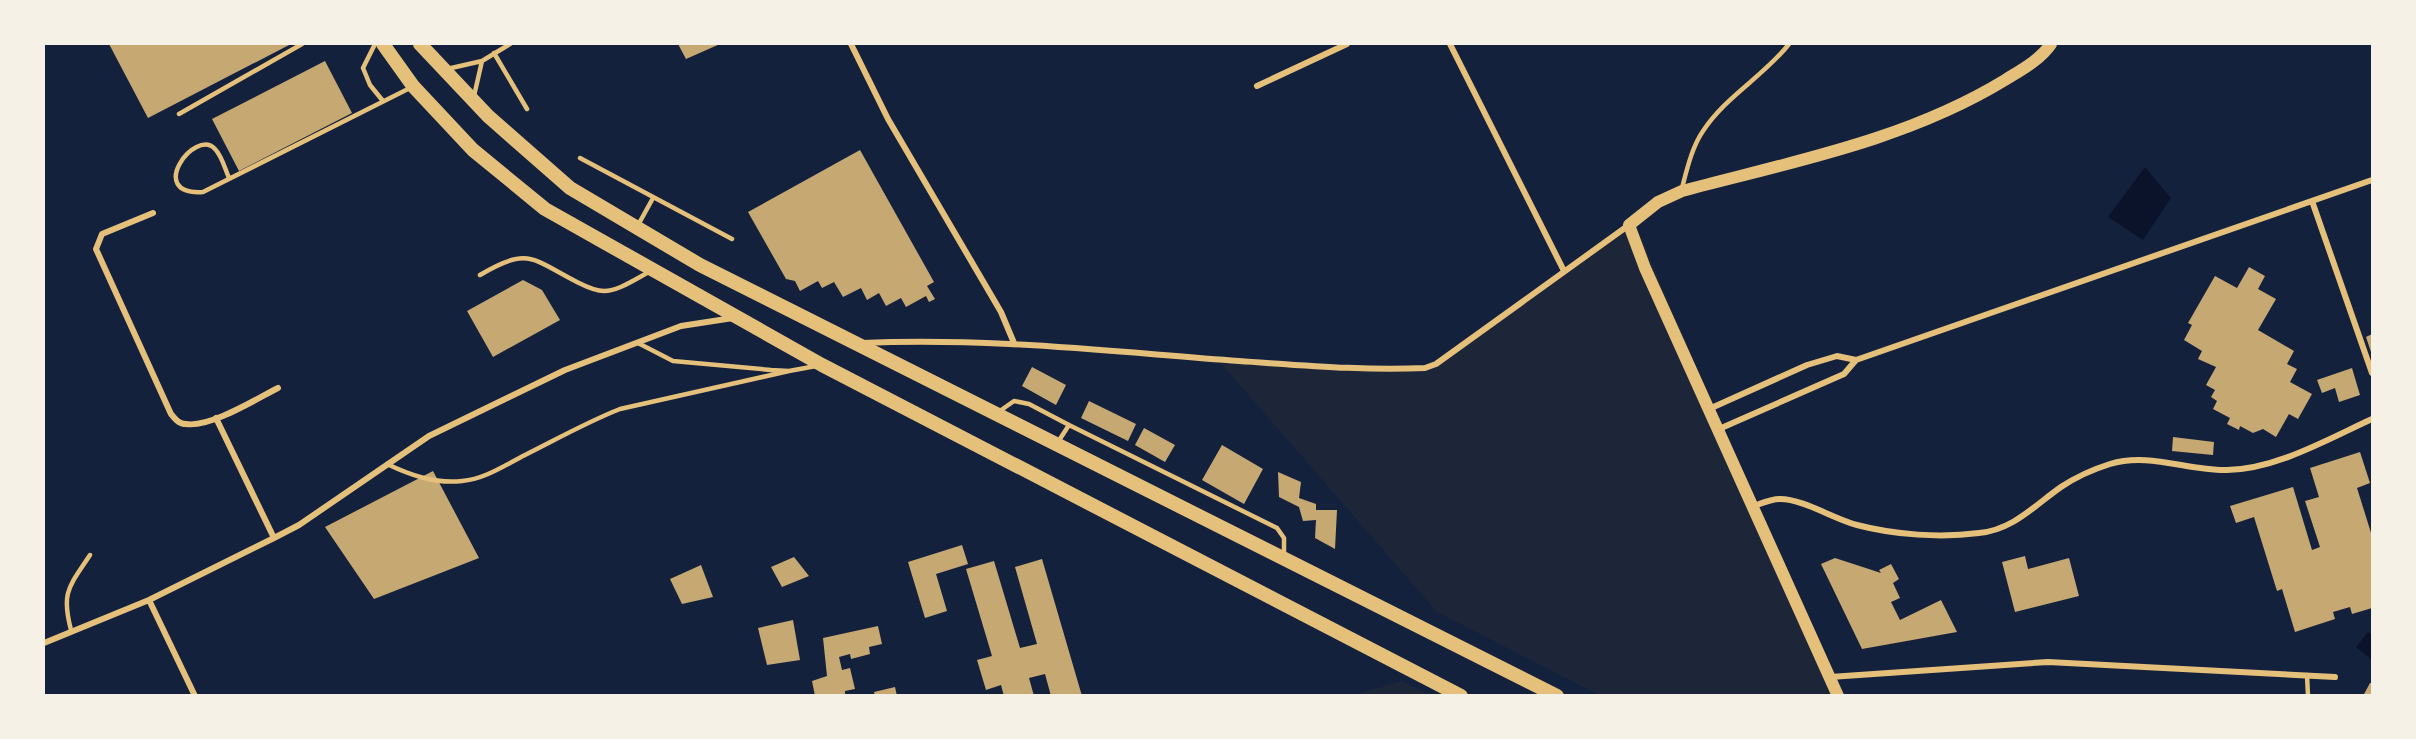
<svg xmlns="http://www.w3.org/2000/svg" width="2416" height="739" font-family="Poppins,sans-serif">
<rect width="100%" height="100%" fill="#14213d"/>
<!-- green -->
<path fill="#1d2539" d="M1637,217l2,16 199,462h-239l-162,-83 -217,-250 65,5 142,4 10,-4z
M1402,681l28,14h-75z"/>
<!-- water -->
<path fill="#0b132b" d="M2145,167l26,31 -28,42 -35,-23z
M2368,632l4,3v25l-16,-13z"/>
<!-- building -->
<path fill="#c6a872" d="M109,44h182l-143,74z
M678,44h42l-34,15z
M325,61l27,52 -113,58 -27,-52z
M860,150l74,132 -7,4 8,13 -6,3 -3,-6 -20,11 -5,-9 -15,8 -7,-13 -12,7 -6,-12 -18,9 -9,-15 -12,6 -4,-7 -18,10 -5,-10 -9,-2 -38,-67z
M2249,267l16,9 -7,13 18,10 -18,31 36,21 -7,13 10,5 -7,13 22,12 -14,25 -9,-5 -13,23 -13,-8 -10,4 -13,-7 -1,4 -12,-6 3,-6 -17,-9 4,-8 -6,-4 4,-7 -9,-5 10,-18 -18,-8 4,-8 -18,-11 8,-15 -4,-2 27,-47 22,12z
M523,280l19,10 18,30 -67,37 -26,-46z
M2372,334v21l-6,-18z
M1032,367l34,18 -10,20 -34,-19z
M2352,368l8,27 -21,7 -4,-14 -13,5 -5,-13z
M1089,401l47,23 -8,17 -47,-23z
M1144,428l31,17 -10,17 -30,-17z
M2173,437l41,5 -1,13 -41,-4z
M1222,445l41,24 -19,35 -42,-24z
M2360,452l10,31 -13,5 15,48v72l-20,6 -2,-7 -17,5 2,7 -40,13 -13,-43 -5,2 -23,-74 -18,6 -6,-17 63,-19 19,63 8,-3 -15,-46 14,-4 -9,-29z
M433,471l46,87 -105,41 -49,-72z
M1278,472l23,10 -2,16 17,6v6h21l-2,39 -20,-11 1,-18 -13,1 -4,-14 -20,-10z
M962,545l6,19 -32,10 11,37 -22,7 -17,-56z
M2025,556l3,13 41,-11 10,38 -64,16 -13,-50z
M794,557l15,19 -27,11 -11,-20z
M1835,558l46,15 -2,-3 12,-6 8,15 -6,4 7,15 -9,4 9,18 41,-20 16,32 -95,17 -41,-85z
M1042,559l40,137h-31l-6,-22 -16,4 5,18h-30l-3,-11 -15,5 -9,-30 15,-4 -26,-87 28,-8 26,87 17,-4 -22,-77z
M701,565l12,32 -31,7 -12,-25z
M793,620l7,40 -33,5 -9,-37z
M878,626l4,18 -13,3 1,7 -19,5 -1,-5 -11,3 3,13 8,-2 5,21 -10,2v5h-30l-3,-15 15,-5 -4,-38z
M2370,683h2v13h-9z
M895,687l2,9h-22l-1,-4z"/>
<g fill="none" stroke-linecap="round" stroke-linejoin="round">
<!-- service -->
<path stroke="#e5c07b" stroke-width="4.5" d="M375,44l-12,24 7,17 13,16
M494,53l33,56
M447,69l35,-8 28,-17
M474,96l8,-35
M179,114l123,-70
M580,158l152,81
M229,178c-4,-9 -7,-22 -14,-29 -20,-22 -70,47 -12,43l207,-104
M1682,188c5,-19 10,-41 21,-57 23,-35 61,-55 86,-87
M637,227l16,-29
M480,275c48,-29 52,-16 97,7 8,4 17,9 27,9 15,0 33,-13 47,-20
M638,343l35,18 98,9 18,1 27,-5
M997,413l17,-12 15,3 40,21
M1058,442l11,-17 208,103 7,10v20
M387,464c23,11 48,20 75,17 23,-2 43,-16 63,-26 32,-16 62,-33 95,-46l169,-38
M71,630c-10,-38 -2,-43 19,-75
M2307,675l1,21"/>
<!-- minor -->
<path stroke="#e5c07b" stroke-width="6" d="M851,44l37,75 113,193 13,31
M1450,44l114,227
M1257,86l90,-42
M2312,201l60,172
M153,213l-51,21 -6,15 75,165c5,6 8,10 15,10 24,4 70,-25 92,-36
M862,343c126,-6 252,9 377,18 61,4 125,10 186,7l11,-4 193,-139
M1709,409l98,-44 30,-9 19,4
M216,418l58,120
M1719,429l125,-55 12,-14 516,-180
M1754,506c8,-3 17,-7 26,-7 23,0 54,20 77,26 38,10 84,13 122,8 34,-3 56,-28 82,-46 15,-10 33,-18 49,-23 39,-12 78,7 117,6 50,-1 101,-31 145,-51
M149,600l46,96
M44,643l105,-43 125,-62 25,-13 130,-89 136,-66 116,-44 52,-8
M1830,677l218,-15 287,15"/>
<!-- secondary -->
<path stroke="#e5c07b" stroke-width="12" d="M1838,696l-193,-428 -16,-43 29,-23 24,-11c109,-29 225,-51 323,-111 16,-10 35,-20 46,-36"/>
<!-- primary -->
<path stroke="#e5c07b" stroke-width="14" d="M383,44l30,42 60,64 72,59 277,156 639,331
M420,44l68,72 82,72 130,77 857,431"/>
</g>
<!-- border -->
<rect width="2416" height="739" fill="none" stroke="#f6f1e7" stroke-width="90"/>
</svg>
